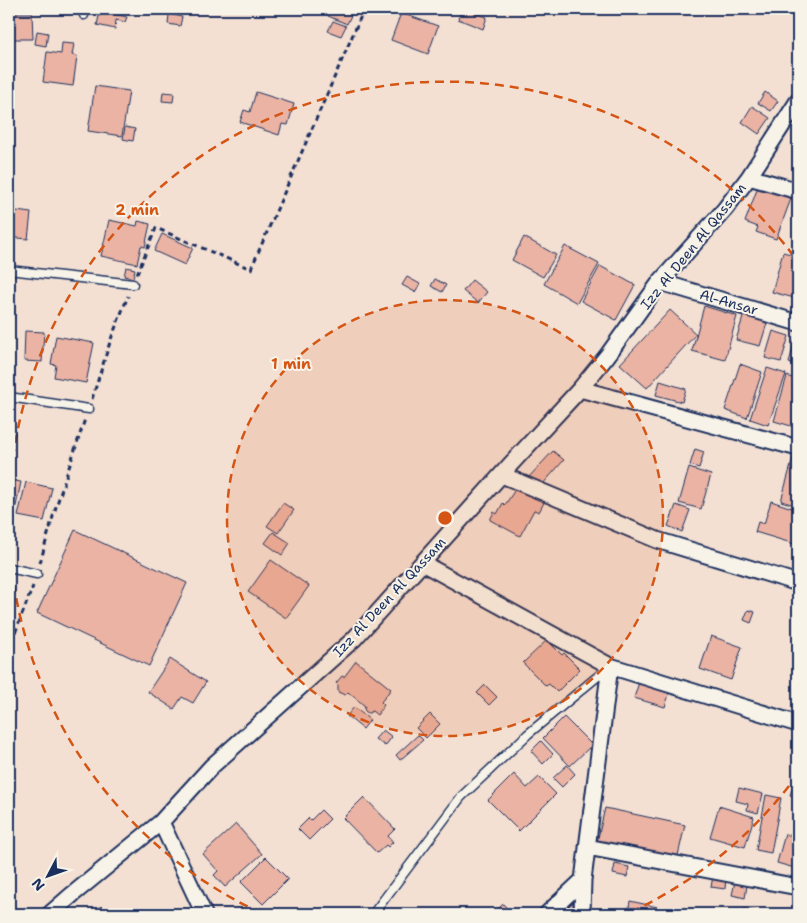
<svg xmlns="http://www.w3.org/2000/svg" width="807" height="923" font-family="'Shantell Sans',sans-serif">
<rect width="100%" height="100%" fill="#f3e0d3"/>
<filter id="ink" filterUnits="userSpaceOnUse"><feTurbulence type="fractalNoise" baseFrequency=".02" numOctaves="2"/><feDisplacementMap in="SourceGraphic" scale="10" xChannelSelector="R" yChannelSelector="G"/><feConvolveMatrix kernelMatrix="1 2 1 2 8 2 1 2 1" color-interpolation-filters="sRGB"/></filter>
<g filter="url(#ink)">
<!-- building -->
<path fill="#ebb3a3" stroke="#1b2f5e" d="M331,9h23l-7,15 -19,-8z
M462,9l25,8 -4,12 -25,-10z
M100,11l27,6 -2,5 -9,-2 -1,9 -18,-4z
M9,13h23l1,26h-24z
M401,13l37,13 -10,28 -37,-14z
M169,14l13,3 -2,9 -12,-2z
M333,21l13,5 -5,10 -13,-5z
M37,31l11,2 -2,13 -11,-2z
M62,43l12,1 -2,11 5,1 -4,30 -30,-4 4,-30 14,2z
M9,54l4,1 -3,29 -1,-1z
M95,86l34,5 -7,45 -34,-5z
M163,92l11,1 -1,9 -11,-1z
M256,92l38,12 -6,21 -6,-1 -3,11 -39,-13 4,-12 6,2z
M765,92l13,9 -7,10 -13,-8z
M752,106l18,12 -11,16 -17,-12z
M125,127l10,2 -2,12 -10,-2z
M759,184l33,12 -16,43 -20,-7 2,-5 -13,-5z
M9,210l22,3 -3,26 -19,-2z
M109,220l28,6 1,-5 12,3 -5,23 -4,-1 -4,18 -36,-8z
M162,234l31,14 -8,17 -31,-14z
M524,237l32,18 -13,22 -31,-17z
M565,246l34,18 -22,39 -33,-19z
M783,252l15,4v43l-26,-7z
M600,266l35,19 -19,35 -35,-19z
M126,267l9,2 -2,9 -9,-2z
M407,277l13,7 -5,8 -13,-7z
M435,279l11,6 -4,7 -11,-6z
M472,280l15,12 -9,11 -15,-12z
M704,306l33,10 -12,44 -33,-9z
M670,310l26,24 -49,54 -27,-24z
M744,314l24,6 -8,26 -24,-6z
M25,331l19,1 -2,30 -18,-1z
M773,331l16,5 -8,26 -16,-4z
M56,336l38,7 -8,40 -32,-6 2,-12 -5,-1z
M795,339l3,1v26l-9,-3z
M740,364l22,8 -15,46 -22,-8z
M767,368l19,6 -18,51 -18,-6z
M787,376l11,4v48l-24,-7z
M660,381l26,8 -4,13 -26,-7z
M695,449l9,3 -5,16 -9,-3z
M553,451l11,9 -22,25 -14,-7z
M793,458l5,1v47l-17,-5z
M689,468l22,7 -10,34 -22,-6z
M9,480l12,2 -8,39 -4,-1z
M26,482l26,6 -8,33 -26,-5z
M518,485l29,12 -8,15 -5,-2 -14,26 -30,-16 4,-8 3,2 6,-11 2,2z
M771,501l27,9v35l-43,-13 3,-10 6,2z
M283,503l11,7 -16,23 -11,-7z
M676,505l14,5 -8,22 -14,-6z
M75,530l112,53 -38,83 -112,-53z
M273,532l17,11 -8,12 -17,-12z
M271,560l38,26 -23,32 -38,-26z
M748,610l7,2 -4,11 -7,-3z
M711,636l31,11 -11,33 -31,-11z
M547,640l15,15 2,-2 16,16 -23,23 -8,-8 -3,2 -23,-23z
M170,659l36,23 -13,21 -11,-6 -8,12 -26,-17z
M356,661l35,28 -10,13 3,3 -7,10 -5,-4 -3,2 -3,-1 -2,-3 1,-3 -17,-14 -3,3 -7,-3v-7l-2,-2 6,-7 2,1z
M640,679l31,9 -6,19 -31,-9z
M485,685l12,12 -8,8 -12,-12z
M354,707l16,13 -7,9 -16,-13z
M430,714l10,10 -14,14 -10,-10z
M564,717l28,28 -22,21 -27,-28z
M383,730l9,7 -7,9 -10,-7z
M418,735l5,5 -23,20 -4,-5z
M541,741l12,13 -10,10 -12,-13z
M567,765l8,9 -13,13 -9,-9z
M514,774l13,14 12,-11 17,17 -37,37 -31,-31z
M796,778h2v20l-8,-3z
M739,788l24,6 -5,19 -11,-3 1,-6 -12,-3z
M766,795l15,3 -10,55 -15,-3z
M364,797l31,32 -7,7 5,6 -5,5 -2,-2 -9,8 -34,-35z
M719,806l35,11 -9,30 -35,-10z
M605,808l80,17 -8,35 -80,-18z
M321,810l9,9 -21,21 -11,-11 11,-11 2,2z
M236,824l26,30 -37,33 -11,-12 4,-4 -15,-17z
M785,834l13,3v32l-21,-6z
M266,857l22,22 -25,25 -22,-22z
M615,864l14,3 -2,10 -14,-3z
M713,876l13,2 -1,11 -14,-2z
M736,877l12,2 -3,19 -13,-3z
M630,901l32,7 -1,6h-33z
M571,902l8,10 -3,2h-19z
M503,904l10,10h-20z
M101,906l7,8h-18z
M744,909l27,5h-28z"/>
<g fill="none" stroke-linecap="round" stroke-linejoin="round">
<defs>
<path id="service" d="M84,15l1,-6
M9,270l124,14
M9,397l80,12
M9,568l28,6
M373,914l88,-117 67,-63 81,-67"/>
<path id="minor" d="M749,177l49,14
M660,282l138,41
M580,389l218,59
M502,475l155,65 141,43
M422,563l188,103 -27,214 -1,34
M610,666l188,58
M161,822l43,92
M587,847l211,40
M50,914l23,-20 88,-72 51,-56 142,-127 156,-174 70,-76 27,-33 53,-74 65,-73 24,-32 49,-76
M547,914l36,-34"/>
</defs>
<!-- service casing -->
<use href="#service" stroke="#1b2f5e" stroke-width="11"/>
<!-- minor casing -->
<use href="#minor" stroke="#1b2f5e" stroke-width="19"/>
<!-- path -->
<path stroke="#1b2f5e" stroke-width="3" stroke-dasharray="5 4" stroke-linecap="butt" d="M137,274l19,-46 95,41 113,-260
M92,399l19,-60 17,-43
M40,563l14,-50 31,-94
M9,649l24,-63"/>
<!-- service -->
<use href="#service" stroke="#f7f3e8" stroke-width="8"/>
<!-- minor -->
<use href="#minor" stroke="#f7f3e8" stroke-width="15"/>
</g>
</g>
<!-- distance rings -->
<circle cx="445" cy="518" r="218" fill="#d45514" fill-opacity=".12"/>
<g fill="none" stroke="#d45514" stroke-width="2.5" stroke-dasharray="9 6">
<circle cx="445" cy="518" r="218"/>
<path d="M798 774A436 436 0 0 1 629 913M261 913A436 436 0 1 1 798 262"/>
</g>
<g text-anchor="middle" dominant-baseline="central" stroke-width="4" stroke-linejoin="round" paint-order="stroke">
<!-- street labels -->
<g font-size="14" fill="#1b2f5e" stroke="#f7f3e8">
<text transform="translate(693 246) rotate(-51)">Izz Al Deen Al Qassam</text>
<text transform="translate(729 302) rotate(16)">Al-Ansar</text>
<text transform="translate(389 597) rotate(-47)">Izz Al Deen Al Qassam</text>
</g>
</g>
<circle cx="445" cy="518" r="8" fill="#d45514" stroke="#f7f3e8" stroke-width="2.5"/>
<g font-size="15" text-anchor="middle" font-weight="bold" fill="#d45514" stroke="#f7f3e8" stroke-width="4" stroke-linejoin="round" paint-order="stroke">
<text x="137" y="215">2 min</text>
<text x="291" y="369">1 min</text>
</g>
<!-- margin -->
<rect width="807" height="923" fill="none" stroke="#f7f3e8" stroke-width="30"/>
<rect x="15" y="15" width="777" height="893" fill="none" stroke="#1b2f5e" stroke-width="2" filter="url(#ink)"/>
<!-- north arrow -->
<g transform="translate(48 876) rotate(229)" stroke="#f7f3e8" stroke-width="4" paint-order="stroke">
<path d="M0-4L9 19L0 12L-9 19Z" fill="#1b2f5e"/>
<text y="-8" font-size="14" font-weight="bold" text-anchor="middle" fill="#1b2f5e">N</text>
</g>
</svg>
